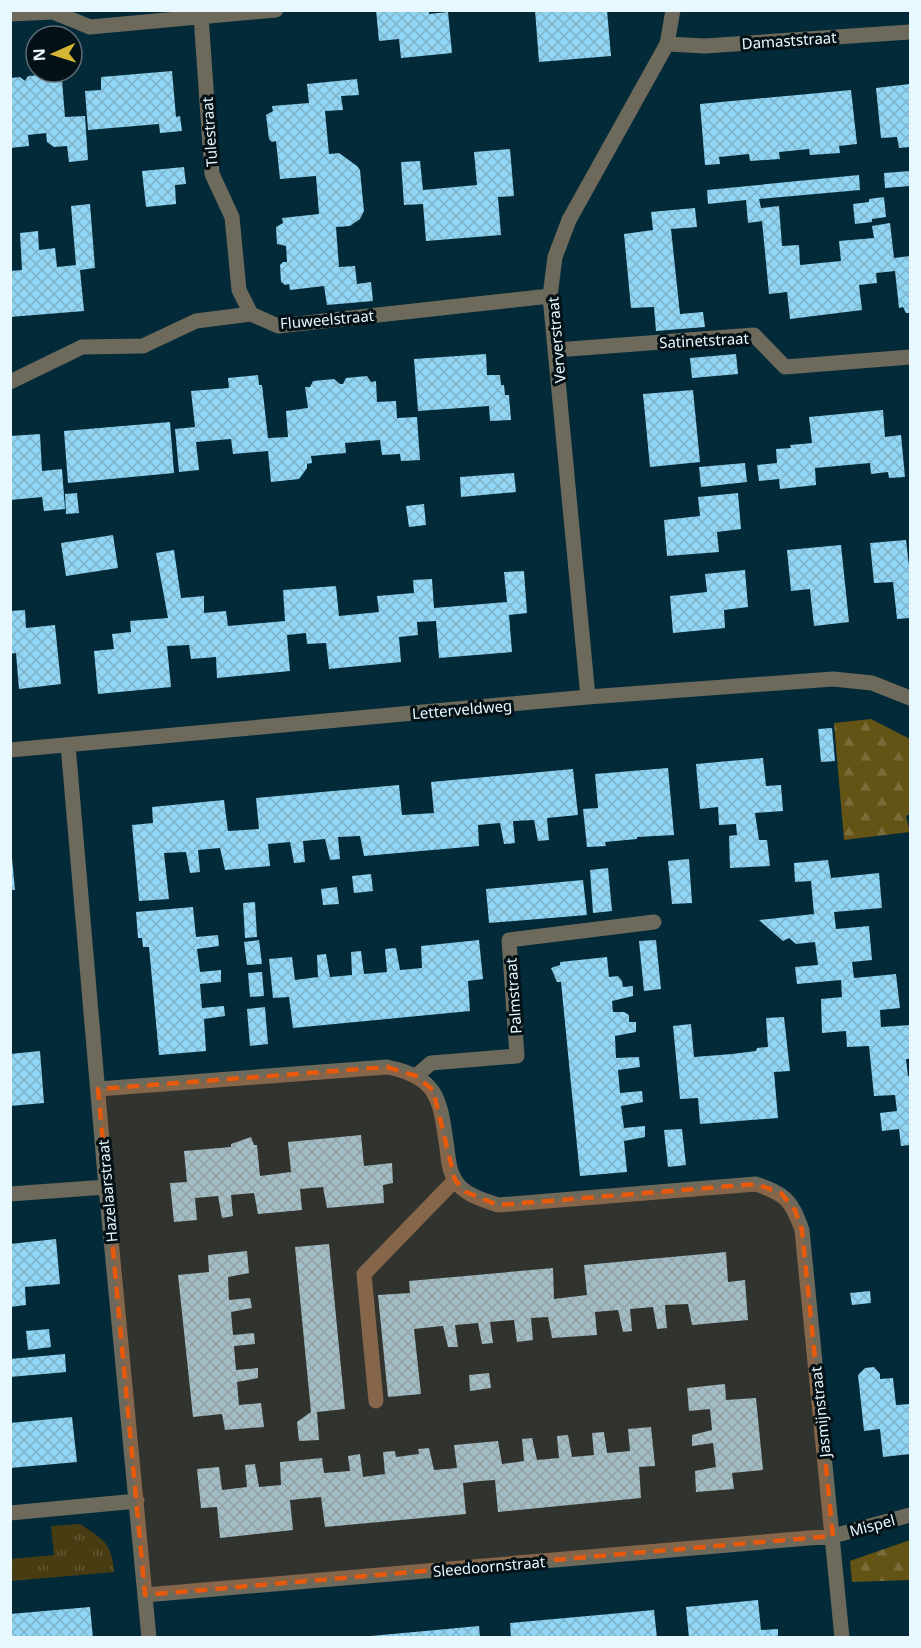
<svg xmlns="http://www.w3.org/2000/svg" width="921" height="1648" font-family="'Noto Sans',sans-serif">
<defs>
<pattern id="grass-tufts" width="24" height="20" patternUnits="userSpaceOnUse" patternTransform="scale(1.5)"><rect width="24" height="20" fill="#483d12"/><path d="M3 7l-1-3M5 7V3M7 7l1-3M15 17l-1-3M17 17v-4M19 17l1-3" fill="none" stroke="#625a36"/></pattern>
<pattern id="forest-firs" width="22" height="20" patternUnits="userSpaceOnUse" patternTransform="scale(1.5)"><rect width="22" height="20" fill="#635315"/><path d="M5 1l3.5 6h-7zM16 11l3.5 6h-7z" fill="#796c38"/></pattern>
<pattern id="building-cross-hatch" width="8" height="8" patternUnits="userSpaceOnUse" patternTransform="scale(1.5)"><rect width="8" height="8" fill="#90d5f3"/><path d="M0 0l8 8M0 8l8-8" fill="none" stroke="#7eb2c9"/></pattern>
</defs>
<rect width="100%" height="100%" fill="#032a38"/>
<!-- grass -->
<path fill="url(#grass-tufts)" d="M80,1524c23,15 32,19 34,48l-103,9v-22l43,-4 -3,-29z"/>
<!-- forest -->
<path fill="url(#forest-firs)" d="M871,719l39,20v75l-4,2 4,16 -66,8 -10,-117z
M910,1540v40l-58,2 -2,-21z"/>
<!-- building -->
<path fill="url(#building-cross-hatch)" d="M376,10h53v4l19,-2 4,41 -51,5 -2,-19 -20,2z
M535,10h72l4,46 -72,6z
M172,71l4,46 4,-1 2,15 -22,2 -1,-9 -71,6 -3,-39 16,-1v-13z
M51,74l5,4v3l6,-1 3,37 20,-1 3,44 -19,2 -2,-16 -13,1 -7,-5 -1,-9 -18,2 1,11 -19,2v-70l10,-1 5,4 3,-5z
M357,79l2,16 -18,1 2,14 -18,1 4,43 10,-1 18,13 3,4 2,21 2,20 -4,8 -10,7 -14,1 3,40 16,-1 2,18 14,-2 2,19 -46,4 -3,-19 -34,4 -1,-6 -4,1 -4,-3 -1,-17 3,-3h4l-1,-16 -9,-2 -1,-17 7,-4 -1,-5 37,-4 -3,-38 -36,3 -4,-38 -4,1 -3,-3 -3,-24 7,-4 -1,-5 37,-3 -2,-19z
M910,84v63l-11,1 -2,-11 -16,1 -5,-50z
M851,90l6,54 -18,2 1,7 -30,2 -1,-6 -30,3 1,7 -30,2 -1,-7 -30,3 1,7 -15,1 -5,-61z
M510,149l4,47 -16,1 3,38 -75,6 -3,-37 -19,1 -3,-43 19,-1 3,29 54,-5 -3,-33z
M184,167l2,17 -11,1 1,19 -30,3 -4,-36z
M910,171v15l-25,2 -1,-15z
M859,175l1,15 -101,9 2,9 18,-2 3,40 17,-1 1,20 41,-4 -2,-20 35,-3 -2,-12 18,-3 4,35 16,-2v57h-4l-3,-6 -4,1 -4,-37 -19,2 1,10 -18,2 3,25 -72,9 -3,-27 -18,2 -7,-73 -14,2 -2,-23 -38,4 -1,-14z
M884,197l2,20 -14,2v3l-17,2 -2,-20 16,-2v-3z
M90,204l5,64 -15,2 4,41 -74,6v-46l12,-1 -2,-37 18,-2 1,19 16,-2 2,19 19,-2 -5,-59z
M695,208l2,19 -26,2 9,85 23,-2 2,15 -49,4 -2,-24 -23,1 -7,-74 29,-4 -2,-18z
M486,354l1,21h13l1,10h3l1,10h4l2,25 -21,1 -1,-15 -71,5 -4,-52z
M736,354l2,20 -46,4 -2,-20z
M258,375l1,10h3l6,53 20,-1 -2,-26 22,-3 -3,-21h5l3,-6 21,-2 6,5h3l3,-6 21,-2 4,6 5,-1 1,21 19,-1 1,17 20,-1 3,43 -19,1 -1,-7 -18,1 -2,-15 -35,3 1,10 -35,3 1,7 -5,1v4l-8,11 -28,3 -3,-31 -35,3 -2,-15 -35,3 3,28 -20,2 -4,-43 20,-2 -4,-36 38,-3 -1,-10z
M693,390l7,72 -50,5 -7,-73z
M883,410l2,27 16,-2 4,42 -16,1 -1,-6 -17,2 -1,-11 -55,5 1,17 -36,4 -1,-10 -20,2 -2,-16 20,-2 -1,-14 15,-1 -1,-3 22,-2 -3,-26z
M170,422l4,51 -106,10 -4,-52z
M40,434l2,37 20,-2 3,40 -21,2 -2,-14 -32,3v-64z
M745,463l2,19 -46,5 -2,-20z
M514,473l2,19 -55,5 -1,-20z
M77,493l2,20 -13,1 -1,-20z
M738,493l3,36 -24,3 2,20 -52,4 -3,-36 36,-4 -2,-19z
M424,504l2,21 -17,2 -3,-21z
M113,535l5,33 -52,8 -5,-33z
M906,540l3,26 1,-1v53l-13,1 -4,-37 -19,1 -4,-40z
M841,545l8,77 -35,4 -4,-37 -19,2 -4,-41z
M174,550l7,48 23,-2v17l22,-2 2,15 57,-5 -2,-31 53,-4 3,30 40,-4 -2,-16 37,-3 -1,-13 19,-1 2,29 73,-6 -3,-30 20,-1 3,42 -18,2 3,37 -73,6 -3,-37 -19,1 1,13 -19,2 2,25 -72,7 -3,-26 -19,1 -1,-11 -19,2 3,36 -73,7 -1,-21 -25,2 -2,-14 -22,1 4,41 -73,7 -4,-43 20,-2 -2,-15 19,-2 -1,-11 38,-3 -12,-65z
M745,570l3,37 -24,3 1,18 -52,5 -3,-37 37,-4 -2,-18z
M25,610l1,18 29,-3 6,59 -42,5 -3,-36 -6,1v-43z
M832,728l3,33 -14,1 -3,-33z
M763,758l3,28 15,-1 2,26 -28,2 4,27h8l3,26 -40,2 -1,-32 8,-1 -1,-11 -17,1 -1,-18 -18,2 -4,-45z
M668,768l6,67 -37,2v2l-32,3 1,4 -19,1 -4,-38 15,-1 -3,-34z
M573,769l5,46 -31,3 2,22 -11,1 -4,-21 -21,1 2,22 -11,1 -4,-21 -22,2 1,21 -58,5 -57,5 -4,-20 -22,1 2,22 -10,1 -5,-21 -22,2 2,21 -11,1 -4,-21 -22,2 2,22 -45,4 -5,-22 -22,2 2,22 -10,1 -4,-21 -22,1 5,46 -30,2 -7,-76 21,-2 -1,-16 72,-7 4,31 31,-2 -3,-31 143,-13 3,30 32,-2 -3,-31z
M10,858h2l3,32h-5z
M689,859l3,44 -20,1 -4,-43z
M828,860l3,18 48,-5 3,35 -48,4 2,17 33,-3 3,34 -20,2 2,16 42,-4 4,34 -20,2 1,17 29,-2v34h-4l2,17h2v69l-9,1 -2,-17 -17,2 -2,-18 17,-2 -2,-16 -21,1 -5,-50 -22,1 -1,-16 -24,2 -1,-34 21,-2 -1,-17 -44,4 -2,-17 23,-2 -3,-23 -19,2 -7,-6 -6,3 -24,-21 55,-6 -3,-33 -16,1 -1,-19z
M608,868l4,43 -19,2 -3,-43z
M371,874l2,17 -19,2 -2,-17z
M583,880l4,35 -98,8 -3,-34z
M337,887l2,17 -16,1 -2,-16z
M255,902l2,35 -12,1 -2,-35z
M193,907l3,30 22,-2 1,11 -22,3 3,23 21,-2v12l-21,2 2,24 22,-2 1,10 -21,3 2,32 -47,4 -10,-108h-6l-1,-9h-4l-2,-26z
M259,940l3,24 -15,1 -3,-23z
M479,940l4,39 -15,2 2,30 -177,17 -4,-31 -16,1 -4,-39 23,-2 3,23 23,-3 -1,-22 9,-1 4,23 22,-2 -1,-23 10,-1 3,23 23,-2 -2,-23 11,-1 4,22 22,-2 -1,-22z
M656,940l5,49 -17,2 -5,-50z
M607,957l2,20 9,-1 4,5 1,6 10,-1v10l-21,5 1,11h11l5,3v7h7v10l-21,4 1,22 23,-1 1,10 -22,3 2,23 22,-2 1,11 -22,4 3,22 21,-2v11l-21,4 3,31 -47,4 -19,-194h-4l-6,-14 9,-3v-3z
M262,972l2,24 -14,1 -2,-24z
M265,1007l3,37 -18,2 -3,-37z
M784,1017l6,54 -16,1 4,46 -78,6 -2,-26 -18,1 -7,-73 18,-2 3,33 38,-3 24,-3 1,-3 11,-1 -2,-29z
M40,1051l4,52 -34,3v-52z
M682,1129l4,36 -18,2 -4,-37z
M361,1135l3,31 28,-3 1,20 -10,2 1,18 -57,5 -4,-21 -23,2 2,21 -44,4 -4,-21 -23,2 2,21 -11,2 -4,-22 -23,2 2,22 -23,2 -4,-39 17,-1 -3,-31 47,-4v-3l20,-7 3,8h3l3,31 31,-4 -3,-30z
M56,1239l4,45 -35,3 1,18 -16,2v-63z
M329,1244l16,165 -28,3 2,28 -20,1 -2,-19 14,-10 -16,-165z
M247,1251l2,22 -21,4 1,23 21,-2 2,10 -21,4 2,23 21,-2 1,11 -21,2 2,24 22,-2v10l-21,4 2,23 22,-2 3,24 -39,3 -3,-16 -29,3 -15,-142 31,-3 -1,-17z
M726,1252l2,30 17,-2 3,40 -56,5 -4,-21 -23,1 2,23 -10,1 -4,-22 -23,2 2,22 -9,1 -5,-22 -23,2 2,23 -45,3 -4,-21 -17,1 2,22 -16,2 -3,-22 -24,2 3,21 -11,1 -4,-21 -23,2 3,22h-10l-5,-21 -29,3 7,65 -33,3 -10,-102 32,-2 -1,-12 144,-13 1,31 33,-4 -3,-30z
M870,1291l1,12 -19,2 -2,-12z
M49,1329l2,18 -23,3 -2,-19z
M65,1354l1,18 -56,5v-18z
M874,1367l6,7v5l13,-1 3,27 14,-1v50l-27,3 -3,-28 -16,2 -6,-56 7,-7z
M489,1373l2,15 -21,3 -1,-16z
M725,1384l1,16 30,-2 7,72 -31,3 2,16 -38,3 -1,-21 21,-4 -3,-24 -21,3v-11l20,-5 -2,-21 -21,2 -2,-23z
M72,1417l5,45 -67,6v-45z
M651,1427l4,39 -16,1 2,31 -143,14 -3,-32 -15,1 -17,2 3,31 -141,13 -4,-30 -31,3 3,30 -73,8 -3,-31 -16,1 -4,-39 22,-2 3,23 25,-3 -2,-22 10,-1 4,23 22,-2 -1,-23 42,-4 2,15 26,-2 -2,-15 12,-2 3,23 22,-3 -2,-22 12,-1 1,6 23,-3 -1,-5 11,-1 5,22 23,-2 -3,-23 44,-4 4,23 22,-3 -2,-22 10,-1 5,22 22,-2 -2,-22 11,-1 4,22 22,-2 -2,-22 12,-1 3,21 23,-2 -2,-22z
M758,1600l3,30 17,-1v9h-89l-3,-31z
M90,1607l3,31h-83v-24z
M654,1610l3,28h-146l-1,-15z
M479,1626l1,12h-109v-2z"/>
<g fill="none" stroke-linecap="round" stroke-linejoin="round">
<!-- street -->
<path stroke="#6d695b" stroke-width="15" d="M10,14l43,-2 37,15 186,-17
M201,16l11,158 20,43 7,73 12,24
M667,44l38,2 205,-14
M556,350l198,-15 31,32 125,-10
M10,382l72,-35 61,-1 53,-25 55,-7 27,12 272,-30
M588,697l-38,-401 5,-39 14,-37 98,-176 6,-34
M68,745l38,442 43,451
M10,750l578,-53 245,-18 39,4 38,15
M416,1076l15,-13 86,-7 -8,-116 145,-18
M98,1089l289,-22c53,10 53,35 60,81 1,10 2,23 8,32 9,15 28,20 43,25l258,-21c30,11 35,15 46,46l40,408
M10,1194l96,-7
M376,1401l-12,-127 91,-94
M10,1513l127,-12
M145,1595l688,-59 77,-21"/>
</g>
<!-- marked area -->
<path fill="#e8590c" fill-opacity="0.2" stroke="#e8590c" stroke-width="4.5" stroke-dasharray="12 8" stroke-linejoin="round" d="M387,1067l29,9 17,14 22,90 11,12 32,13 258,-21 25,9 14,17 7,20 31,306 -688,59 -47,-506z"/>
<g text-anchor="middle" dominant-baseline="central" stroke-width="6" stroke-linejoin="round" paint-order="stroke">
<!-- street labels -->
<g font-size="15" fill="#e8f8ff" stroke="#041117">
<text transform="translate(789 40) rotate(-4)">Damaststraat</text>
<text transform="translate(209 132) rotate(-94)">Tulestraat</text>
<text transform="translate(327 319) rotate(-5)">Fluweelstraat</text>
<text transform="translate(556 340) rotate(-95)">Ververstraat</text>
<text transform="translate(704 340) rotate(-3)">Satinetstraat</text>
<text transform="translate(462 709) rotate(-5)">Letterveldweg</text>
<text transform="translate(513 996) rotate(-94)">Palmstraat</text>
<text transform="translate(107 1191) rotate(-95)">Hazelaarstraat</text>
<text transform="translate(820 1412) rotate(-96)">Jasmijnstraat</text>
<text transform="translate(872 1525) rotate(-15)">Mispel</text>
<text transform="translate(489 1566) rotate(-5)">Sleedoornstraat</text>
</g>
</g>
<!-- border -->
<rect width="921" height="1648" fill="none" stroke="#e8f8ff" stroke-width="24"/>
<!-- north arrow -->
<g transform="translate(54 54) rotate(267)"><circle r="28" fill="#041117" stroke="#5f6d74" stroke-width="1.5"/>
<path d="M0-4.5L10 22L0 15L-10 22Z" fill="#d5b534"/>
<text y="-9" font-size="16" font-weight="bold" text-anchor="middle" fill="#e8f8ff">N</text>
</g>
</svg>
